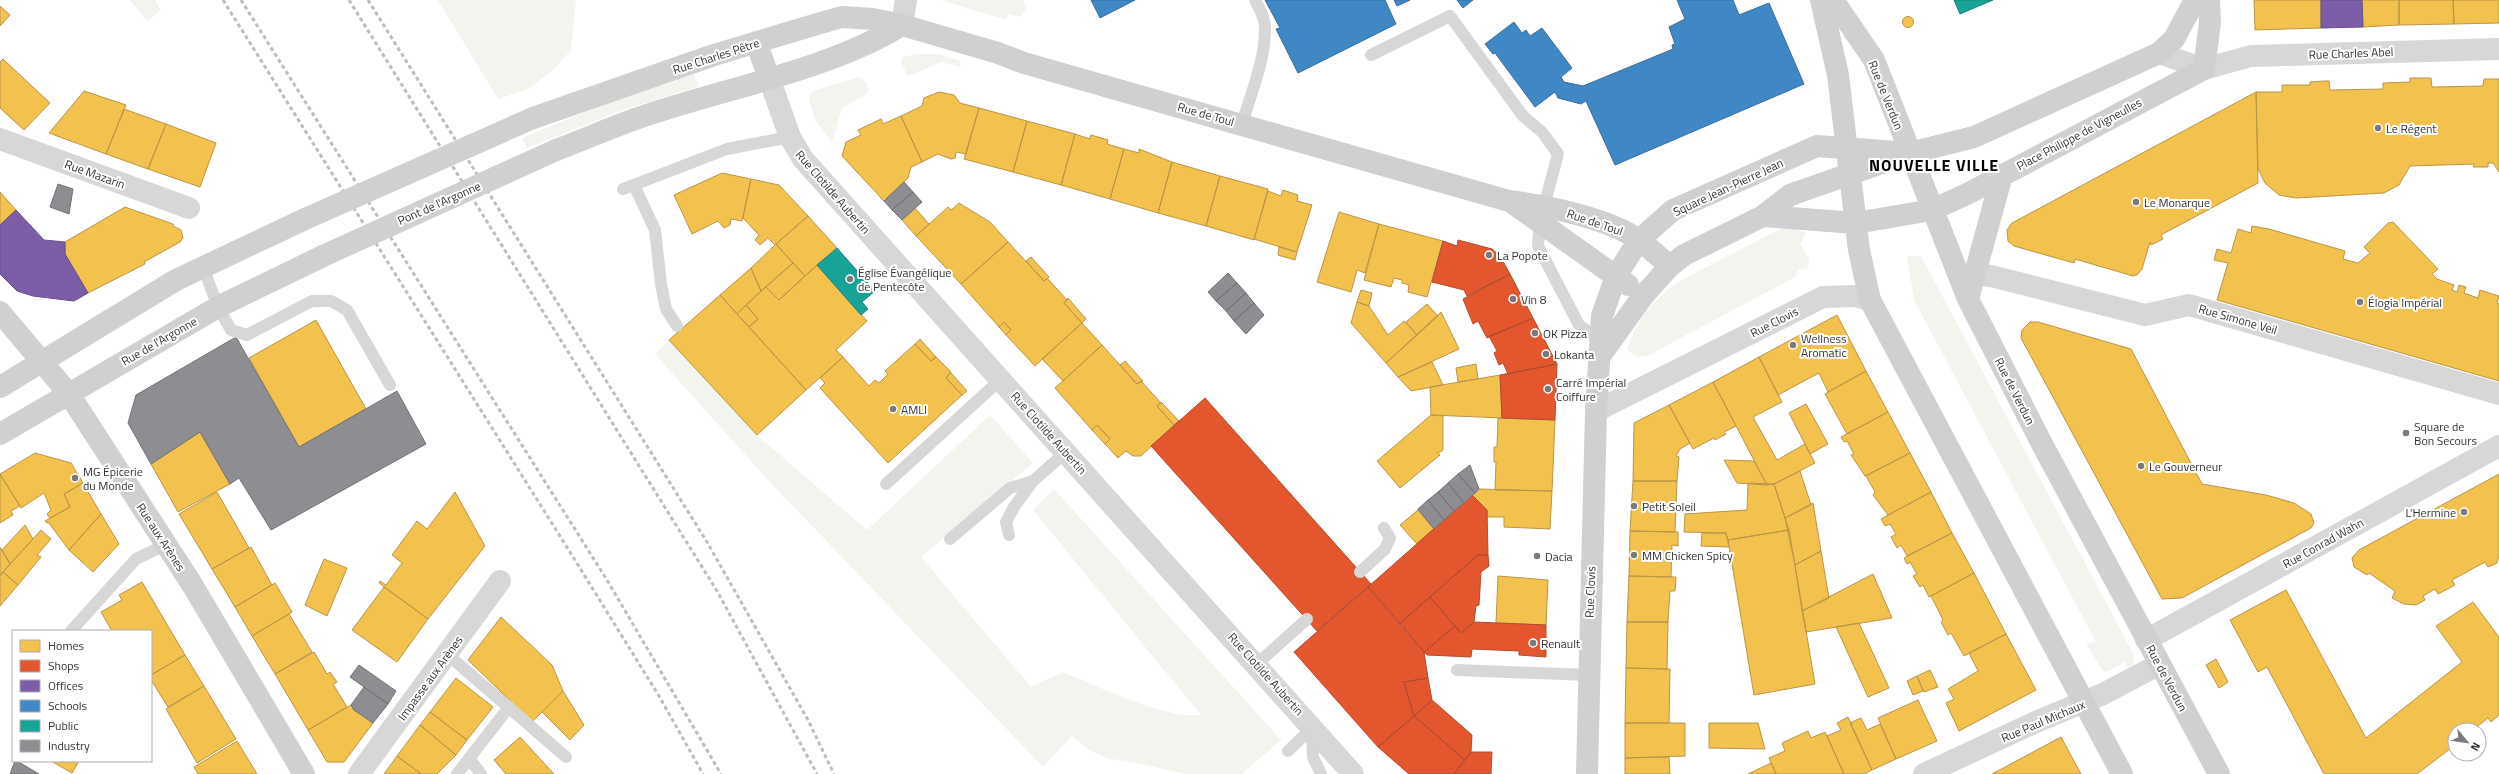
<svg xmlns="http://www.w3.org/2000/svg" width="2499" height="774" font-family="'Titillium Web',sans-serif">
<rect width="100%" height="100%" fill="#fff"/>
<!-- green -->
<path fill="#f1f5ed" d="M130,0h25l6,10 -14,11z
M438,0h138l-5,50 -17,19 -25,20 -31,10z
M941,0h82l3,9 -6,8 -12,-3 -2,6z
M918,54h20l23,7 -1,6 -19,-5 -31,14 -3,-1 -6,-13 2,-5z
M694,74l5,12 -79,25 -93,37 -5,-10 88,-36z
M858,77l8,5 3,7 -2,5 -25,14 -10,34 -18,-24 -5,-21 4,-6z
M1782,228l14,1 10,4 -6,11 9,14 -1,10 -10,2 -3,7 -148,79 -9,1 -11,-7c9,-29 25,-49 49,-67z
M1907,256h14l213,399 -1,10 -4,5 -4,-8 -18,10 -4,-1 -17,-27 10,-2 -182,-342z
M669,340l88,95 110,95 123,-115 43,48 -112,94 110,130 32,-15c32,14 106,48 138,43l-168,-205 21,-21 227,251 -39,34h-57l-43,-10 -36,-6 -18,-9 -16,-13 -29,31 -275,-287 -113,-126z"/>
<!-- homes -->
<path fill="#f2c14e" stroke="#b99646" d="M2254,0h67v28l-66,2z
M2362,0h37v25l-36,2z
M2399,0h54l1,24 -55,1z
M2453,0h46v23l-45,1z
M0,6l10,9 -10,11z
M1902.5 22a5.5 5.5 0 1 1 11 0a5.5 5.5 0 1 1-11 0Z
M3,59l47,44 -26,27 -24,-22v-46z
M2410,78h21l1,9 51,-1 1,-7h15v93l-6,-9h-5v4h-15l1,-3 -64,2 -11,19 -15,8 -88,5 -17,-3 -14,-12 -7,-14 -2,-77h26v-7h28v-3l14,-1h5l1,9 53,-1v-6l27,-1z
M84,91l42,14 -20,49 -57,-21z
M939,92l15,3 6,8 19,5 -13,46 -10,-2 -1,6 -4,1 -13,-5 -16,8 -21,-46 21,-10 2,-8z
M2256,92l2,91 -97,52 2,4 -12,6 -1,-3 -8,27 -5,6 -4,1 -58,-17 -1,4 -60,-17 -6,-5 -1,-11 5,-7z
M979,108l48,13 -14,51 -49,-13z
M124,109l42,15 -18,45 -42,-15z
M901,116l21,46 -11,5 -3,11 -24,23 -42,-45 4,-14 15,-7 -3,-5 23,-11 2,5z
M1027,121l48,13 -14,51 -48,-13z
M166,124l50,19 -16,44 -52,-18z
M1075,134l15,5 1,-4 17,5 -1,4 17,5 -14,50 -49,-14z
M1124,149l15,4v-4l33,13 -14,51 -48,-14z
M1172,162l48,14 -14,50 -48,-13z
M722,173l29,6 -9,42 -11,-2 -1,6 -6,3 -6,-7 -26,13 -18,-39z
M1220,176l48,13 -14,51 -48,-14z
M751,179l28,6 29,31 -33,29 -7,-7 -8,7 -5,-5 4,-5 -16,-17z
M1283,190l15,5 -1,6 15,4 -15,47 -43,-13 14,-48 13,5z
M0,192l16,18 -16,15z
M959,203l31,19 18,20 -47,42 -45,-48 32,-29 3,3z
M125,207l48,17v2l8,4 2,8 -3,4 -36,20 1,2 -57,29 -23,-39v-12z
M915,208l14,16 -13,12 -14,-16z
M1339,212l40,12 -14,49 -8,-3 -6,22 -34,-10z
M808,216l29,32 -32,28 -29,-32z
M2393,222l45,47 -6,5 5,5 17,6 -2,5 5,2 2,-7 7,2 -2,6 14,5 2,-8 19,6 -2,7 2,1v77l-282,-81 11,-37 -14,-3 3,-11 14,4 7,-24 13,4 1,-7 17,3 76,22 -2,8 15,4 12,-10 -6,-6 24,-24z
M1379,224l64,17 -16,56 -19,-5 1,-7 -7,-2v-3l-8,-2 -3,9 -27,-7z
M1008,242l36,39 3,-3 20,22 -3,3 18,20 -47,43 -29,-31 5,-5 -7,-8 -5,5 -38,-43z
M776,244l17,19 -32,28 -10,-23z
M1279,247l18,5 -2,8 -17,-5z
M1031,257l18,20 -1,1 -4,3 -18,-20z
M793,263l12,13 -26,24 -13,-13z
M817,265l50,56 -31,29 7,7 -37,33 -57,-63 9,-8 -12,-14 20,-18 13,13z
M751,268l10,23 -24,23 -17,-19z
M1361,290l11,3 -3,13 -12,-4z
M720,295l86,95 -49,45 -88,-95z
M1068,298l18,21 -4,4 -18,-20z
M1357,302l12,4 19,29 16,-14 13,14 -31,28 -35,-40z
M1427,304l11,12 -21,19 -11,-13z
M746,305l12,14 -9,8 -12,-13z
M1441,312l18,37 -61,28 -12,-14z
M1837,315l29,56 -38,21 -9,-19 -41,22 -19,-38z
M316,320l50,89 -67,38 -50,-89z
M1004,322l7,8 -5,5 -7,-8z
M2030,322h8l93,27 71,135 64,11 28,8 17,11 3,9 -3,5 -129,70 -20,1 -141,-261 1,-8z
M1082,323l20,22 -39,36 -21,-22z
M920,339l16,18 -5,4 -16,-17z
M915,344l16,17 5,-4 15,15 -5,6 16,17 -74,68 -68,-75 5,-5 -5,-5 23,-21 26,29 6,-6 4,3 9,-9 -3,-3z
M1102,345l35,39 4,-3 20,22 -4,3 17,19 -33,31h-8l-7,-5 -8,7 -13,-14 5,-5 -13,-14 -5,5 -37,-42z
M1759,357l23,45 -29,15 24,43 28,-16 10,19 -41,21 -7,1 -54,-103z
M1125,361l18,20 -6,3 -17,-19z
M1432,362l11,23 -32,6 -13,-14z
M1476,364l2,15 -20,3 -2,-14z
M1866,371l22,41 -41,22 -22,-40z
M951,373l16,18 -5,4 -16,-17z
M1500,375l2,43 -71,-3 -1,-28z
M1713,382l23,44 -12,6 2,2 -11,6 -1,-2 -21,11 -24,-44z
M1161,402l18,19 -5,4 -17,-19z
M1806,404l22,40 -18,10 -21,-41z
M1669,405l21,38 -10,6 -4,7 3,1 -2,24h-44l1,-58z
M1888,412l22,41 -45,23 -14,-21 3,-1 -7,-13 -3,1 -3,-5z
M1431,415l12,1v34l-5,3 2,2 -40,33 -23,-27z
M1498,418l57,2 -3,71 -57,-1 1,-28h-2v-15h3z
M1097,425l13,14 -5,5 -13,-14z
M200,432l30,52 -52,28 -27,-48z
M35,453l36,10 12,20 -19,11 6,13 -20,11 -3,-4 4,-4 -7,-17 -23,15 -21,-34z
M1910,453l21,39 -43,23 -15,-20 2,-3 -9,-16z
M1724,460l30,1 13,24 -30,-2z
M1800,471l11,34 -26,13 -11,-34z
M0,474l20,32 -9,5 2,4 -13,8z
M2499,474v81l-2,8 -9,4 -3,-5 -33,18 3,5 -17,9 -3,-5 -12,7 2,4 -9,5 -12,-1 -12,-6 3,-7 -26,-18 -2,2 -13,-8 -2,-9 7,-8z
M1633,481h44l-2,51 -45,-1z
M83,483l18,31 -32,36 -21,-28 -1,1 -2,-2 25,-14 -6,-13z
M1748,483l26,1 15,46 -61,10 -2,-7 -42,-1 1,-18 62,-4z
M1479,489l73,2 -2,38 -46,-2v-10h-17v-7l-15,-15z
M217,492l32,56 -37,21 -33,-55z
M455,492l30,54 -57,73 -49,-36 1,-2 6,4 16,-22 -10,-8 25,-34 10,8z
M1931,492l21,41 -45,23 -6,-11 -4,3 -6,-11 5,-3 -6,-10 -5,2 -4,-7z
M1813,503l8,48 -26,14 -10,-47z
M1418,510l16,19 -17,15 -17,-19z
M101,514l18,30 -26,28 -24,-22z
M25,525l8,14 -23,25 -8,-14z
M41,530l10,9 -14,16 4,2 -23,28 -15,-13z
M1789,530l26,154 -61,11 -26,-155z
M1630,531l48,1v14l-6,-1 -1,32 -42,-1z
M1702,533h24l3,14 -28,-1z
M1952,533l22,40 -45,24 -6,-12 -3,2 -7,-11 4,-2 -7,-12 -3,2 -3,-6z
M0,547l10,17 -10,12z
M251,547l21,38 -37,22 -23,-38z
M1821,551l8,47 -27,13 -7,-46z
M324,559l23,9 -20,48 -22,-11z
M3,572l15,13 -18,21v-30z
M1974,573l32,61 -42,22 -13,-23 -3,2 -7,-13 2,-2 -12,-24z
M1873,574l19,44 -86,14 -4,-21z
M1498,576l50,4 -2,45 -50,-2z
M1629,576l47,1 -1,14h-5l-2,31h-41z
M142,582l43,73 -34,20v-44h-39l-11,-19 21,-12 -3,-5z
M275,583l17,29 -40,24 -17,-29z
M384,587l44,32 -31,43 -45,-32z
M2286,590l80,148 96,-76 -26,-36 37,-24 26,35v78l-8,7 -3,-4 -15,12h-18v15l-38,29h-93l-57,-107 -9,5 -28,-52z
M289,614l23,38 -37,22 -23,-38z
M501,617l51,48 11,26 -31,31 -64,-62z
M1627,622h41l-1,47 -41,-1z
M1859,623l30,65 -21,9 -32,-70z
M2006,634l30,56 -77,41 -13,-28 8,-4 -6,-10 30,-18 -9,-18z
M314,652l13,22 3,-2 7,10 -4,2 14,23 -39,23 -33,-56z
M185,655l19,31 -36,21 -17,-27v-5z
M2216,659l12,23 -9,6 -13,-23z
M1626,668l44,1 -1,54h-44z
M1930,670l8,17 -14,5 -7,-16z
M1917,676l6,15 -10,4 -6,-14z
M456,678l37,29 -26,33 -37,-28z
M204,686l32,53 -39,24 -31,-54z
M563,691l21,34 -14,15 -28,-28z
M1918,700l19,41 -41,18 -18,-41z
M351,705l3,5 19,13 -29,39h-17l-19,-32z
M430,712l37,28 -11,15 -36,-30z
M1848,717l24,53 -8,4h-20l-17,-38 14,-6 -4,-7z
M1861,718l6,12 13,-6 16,35 -24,11 -22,-47z
M1625,723h60v33l-60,2z
M1709,723h49l7,26 -56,-1z
M420,725l36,30 -19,19h-16l-24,-18z
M1808,731l3,7 14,-6 19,42h-68l-7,-16 16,-7 -3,-8z
M520,737l34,37h-48l-12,-14z
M2061,737l20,37h-89z
M237,741l20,33h-59l-4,-7z
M397,756l24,18h-37z
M1669,757l1,17h-45v-16z
M51,761h28l-7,12z
M1771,763l5,11h-28z"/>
<!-- shops -->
<path fill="#e4572e" stroke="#af4c30" d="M1458,240l34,9 8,7 10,18 -43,22 -3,-6 -32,-8 11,-41 14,5z
M1510,274l23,44 -46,20 -9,-17 -5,3 -10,-25z
M1533,318l24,46 -49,10 -5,-11 -4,2 -5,-12 3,-2 -8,-15z
M1557,364l-2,56 -53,-2 -2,-43z
M1205,398l166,186 -54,47 -166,-185z
M1472,495l15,15 1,45h-10l-78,68 -32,-36z
M1478,555h10l1,11 -8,6 -2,33 -3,1 -2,16 -13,11 -31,-36z
M1368,587l56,65 4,26 -24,4 10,34 -36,31 -84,-95z
M1430,597l25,29 -31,26 -24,-29z
M1474,622l72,3v32l-27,-2v-4l-47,-2 -1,8 -44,-2 -3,-3 31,-26 6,7z
M1428,678l4,22 -18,16 -10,-34z
M1432,700l40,35 -1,17 -6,8 -51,-44z
M1414,716l51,44 -11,14h-45l-31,-27z
M1471,752h21l-1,22h-37z"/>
<!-- offices -->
<path fill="#7b5ea7" stroke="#655184" d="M2321,0h41l1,27 -42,1z
M16,210l28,30 21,2v12l23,39 -14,8 -41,-5 -16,-5 -17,-17v-49z"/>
<!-- schools -->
<path fill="#3f88c5" stroke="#3b6e99" d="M1091,0h44l-35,18z
M1265,0h120l11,24 -98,49 -22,-44 4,-1z
M1394,0h16l-13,6z
M1457,0h16l-10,8z
M1677,0h56l6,15 30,-12 35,81 -189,81 -29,-64 -5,3 -23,-6 -3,-6 -20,15 -40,-54 -2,1 -8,-10 29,-22 8,11 4,-3 4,6 12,-8 30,40 -11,9 3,5 19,4 90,-37 -1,-4 3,-1 -6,-17 16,-8z"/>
<!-- public -->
<path fill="#17a398" stroke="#1f817a" d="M1954,0h39l-33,14z
M837,248l38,43 -13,11 6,7 -7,6 -44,-50z"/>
<!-- industry -->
<path fill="#8d8d92" stroke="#727276" d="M904,182l9,10 -21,18 -8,-9z
M58,184l15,5 -4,25 -19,-7z
M913,192l9,10 -20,18 -10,-10z
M1228,273l9,10 -21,18 -8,-9z
M1237,283l9,10 -20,18 -10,-10z
M1246,293l8,10 -20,18 -8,-10z
M1254,303l10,12 -18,19 -12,-13z
M236,337l63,110 98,-56 29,53 -155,86 -32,-52 -9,6 -30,-52 -49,32 -23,-41 8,-28z
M1470,465l9,24 -4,4 -17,-19z
M1458,474l17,19 -11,10 -16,-20z
M1448,483l16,20 -10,8 -16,-19z
M1438,492l16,19 -10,9 -16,-20z
M1428,500l16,20 -10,9 -16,-20z
M359,665l37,26 -8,13 -38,-27z
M364,687l24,17 -15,19 -19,-13 -3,-5z
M15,761h2l22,13h-29z"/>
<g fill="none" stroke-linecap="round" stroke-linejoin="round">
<!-- lane -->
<path stroke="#d7d7d7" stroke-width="12" d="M1371,55l79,-39 73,100 19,16 16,22 -18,67 -2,25 41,79 22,16
M1242,124c9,-31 24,-65 23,-98 -1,-9 -6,-19 -10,-26
M634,185l21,45 6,54 5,25 11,17
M623,189l104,-40 63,-12
M203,267l15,40 13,23 16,5 65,-34h19l16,9 43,75
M886,484l114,-104
M1009,535l-3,-13 8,-15 19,-26 33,-29
M950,539l60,-51 23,-7
M1360,572l25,-23 5,-11 -6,-10
M71,631l65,-72 29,-14
M447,654l119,103
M1257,664l50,-45
M1457,670l131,5
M1312,729l1,28 8,17
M1288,751l24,-23
M469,758l12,16
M457,774l52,-67"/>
<!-- street -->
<path stroke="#d7d7d7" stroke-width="22" d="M902,25l4,-25
M2159,53l45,16 47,-13 248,-7
M769,78l21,59 13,22 550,615
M0,139l189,69
M1974,274l17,2 154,39 44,-10 310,89
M1596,411l227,-114 32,-1 15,4
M2146,640l353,-194
M359,774l141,-193
M1924,774l114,-53 65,-27 57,-30"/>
<!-- secondary -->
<path stroke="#d0d0d0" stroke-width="22" d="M1821,0l17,75 21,175 11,50 252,474
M1833,0l41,60 94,239 73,143 178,332
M756,42l13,36
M533,118l181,-63 110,-33 18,-5 31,2 29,6 96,28 26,10 485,138c38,5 99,17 130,39 11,8 21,18 31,26
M556,150c30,-11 60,-25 91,-35 83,-28 181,-45 255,-90
M1514,204l114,81
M1763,216l93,7 76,-13 37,-17 235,-124 6,-47 -1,-22
M1968,299l34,-124
M0,312l69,82 124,192 111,188
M1600,356l43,-60 27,-30 14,-11 79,-39 27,-21 120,-42 64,-16 185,-84 15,-14 21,-39
M0,387l176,-107 129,-61
M0,434l218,-127 105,-51
M1587,774l9,-363 6,-95 14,-40 23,-36 34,-30 144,-64 93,7"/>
<!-- rail -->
<path stroke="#bebebe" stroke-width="3" stroke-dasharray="4 3" stroke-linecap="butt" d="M223,0l347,552 89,144 44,78
M241,0l366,580 114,194
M349,0l368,591 100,183
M368,0l339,542 101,178 26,54"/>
<!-- secondary-bridge -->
<path stroke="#d0d0d0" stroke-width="22" d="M305,219l228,-101
M323,256l233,-106"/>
</g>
<!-- markers -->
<g fill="#7a7a7a" stroke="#fff" stroke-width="1.5">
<circle cx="2378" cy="128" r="4"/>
<circle cx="2136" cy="202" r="4"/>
<circle cx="1489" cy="255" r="4"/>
<circle cx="850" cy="279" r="4"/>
<circle cx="1513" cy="299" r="4"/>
<circle cx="2360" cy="302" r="4"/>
<circle cx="1535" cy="333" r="4"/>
<circle cx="1793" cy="345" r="4"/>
<circle cx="1546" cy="354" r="4"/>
<circle cx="1548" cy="389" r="4"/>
<circle cx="893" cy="409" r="4"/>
<circle cx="2406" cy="433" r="4"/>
<circle cx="2141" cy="466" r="4"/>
<circle cx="75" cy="478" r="4"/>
<circle cx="1634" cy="506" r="4"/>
<circle cx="2464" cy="512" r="4"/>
<circle cx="1634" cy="555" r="4"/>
<circle cx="1537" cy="556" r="4"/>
<circle cx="1533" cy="643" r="4"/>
</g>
<g text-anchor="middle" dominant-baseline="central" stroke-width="4" stroke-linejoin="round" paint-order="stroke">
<!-- street labels -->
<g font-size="12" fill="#333" stroke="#fff">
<text transform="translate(2351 53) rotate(-2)">Rue Charles Abel</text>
<text transform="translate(716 56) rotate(-18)">Rue Charles Pêtre</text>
<text transform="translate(1886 95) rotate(68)">Rue de Verdun</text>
<text transform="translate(1206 114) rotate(16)">Rue de Toul</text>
<text transform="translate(2079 134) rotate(-28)">Place Philippe de Vigneulles</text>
<text transform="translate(95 174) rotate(20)">Rue Mazarin</text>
<text transform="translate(1728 187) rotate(-25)">Square Jean-Pierre Jean</text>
<text transform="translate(833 192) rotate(49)">Rue Clotilde Aubertin</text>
<text transform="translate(439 203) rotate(-24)">Pont de l'Argonne</text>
<text transform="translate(1595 222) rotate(19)">Rue de Toul</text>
<text transform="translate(2238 319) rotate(16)">Rue Simone Veil</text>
<text transform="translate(1774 322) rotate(-27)">Rue Clovis</text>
<text transform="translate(159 341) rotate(-30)">Rue de l'Argonne</text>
<text transform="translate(2015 391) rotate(63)">Rue de Verdun</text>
<text transform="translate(1049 433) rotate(48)">Rue Clotilde Aubertin</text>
<text transform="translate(161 537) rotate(57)">Rue aux Arènes</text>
<text transform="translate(2323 543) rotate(-29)">Rue Conrad Wahn</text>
<text transform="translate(1590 592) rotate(-88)">Rue Clovis</text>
<text transform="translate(1266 674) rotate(48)">Rue Clotilde Aubertin</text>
<text transform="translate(430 678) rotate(-54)">Impasse aux Arènes</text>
<text transform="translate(2167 678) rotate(62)">Rue de Verdun</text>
<text transform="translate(2043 721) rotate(-23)">Rue Paul Michaux</text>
</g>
<!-- poi labels -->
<g font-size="12" fill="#333" stroke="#fff" text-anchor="start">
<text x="2386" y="128">Le Régent</text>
<text x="2144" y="202">Le Monarque</text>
<text x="1497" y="255">La Popote</text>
<text x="858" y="272">Église Évangélique<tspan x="858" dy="14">de Pentecôte</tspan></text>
<text x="1521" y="299">Vin 8</text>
<text x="2368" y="302">Élogia Impérial</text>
<text x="1543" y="333">OK Pizza</text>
<text x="1801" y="338">Wellness<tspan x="1801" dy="14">Aromatic</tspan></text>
<text x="1554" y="354">Lokanta</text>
<text x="1556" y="382">Carré Impérial<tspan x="1556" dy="14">Coiffure</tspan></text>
<text x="901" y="409">AMLI</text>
<text x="2414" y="426">Square de<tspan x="2414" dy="14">Bon Secours</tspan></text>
<text x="2149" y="466">Le Gouverneur</text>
<text x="83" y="471">MG Épicerie<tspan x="83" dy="14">du Monde</tspan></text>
<text x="1642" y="506">Petit Soleil</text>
<text x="2456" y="512" text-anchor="end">L'Hermine</text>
<text x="1642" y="555">MM Chicken Spicy</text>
<text x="1545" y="556">Dacia</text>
<text x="1541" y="643">Renault</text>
</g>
<!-- district labels -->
<g font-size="16" font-weight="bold" letter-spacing="1" fill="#000" stroke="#fff">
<text x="1934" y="165">NOUVELLE VILLE</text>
</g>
</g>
<!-- legend -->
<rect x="12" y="630" width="140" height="132" fill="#ffffff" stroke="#adadad"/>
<rect x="20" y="640" width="20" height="12" fill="#f2c14e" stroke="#adadad"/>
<text x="48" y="650" font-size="12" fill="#333333">Homes</text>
<rect x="20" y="660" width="20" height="12" fill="#e4572e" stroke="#adadad"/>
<text x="48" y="670" font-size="12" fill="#333333">Shops</text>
<rect x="20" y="680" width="20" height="12" fill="#7b5ea7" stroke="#adadad"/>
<text x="48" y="690" font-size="12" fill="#333333">Offices</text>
<rect x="20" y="700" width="20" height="12" fill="#3f88c5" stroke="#adadad"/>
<text x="48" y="710" font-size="12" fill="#333333">Schools</text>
<rect x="20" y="720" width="20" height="12" fill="#17a398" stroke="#adadad"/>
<text x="48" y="730" font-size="12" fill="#333333">Public</text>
<rect x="20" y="740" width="20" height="12" fill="#8d8d92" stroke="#adadad"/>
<text x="48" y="750" font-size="12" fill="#333333">Industry</text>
<!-- north arrow -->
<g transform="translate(2467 742) rotate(119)"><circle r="19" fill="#ffffff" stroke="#adadad"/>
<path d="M0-3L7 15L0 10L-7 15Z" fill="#7a7a7a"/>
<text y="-6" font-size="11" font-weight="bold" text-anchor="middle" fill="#333333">N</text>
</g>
</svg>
